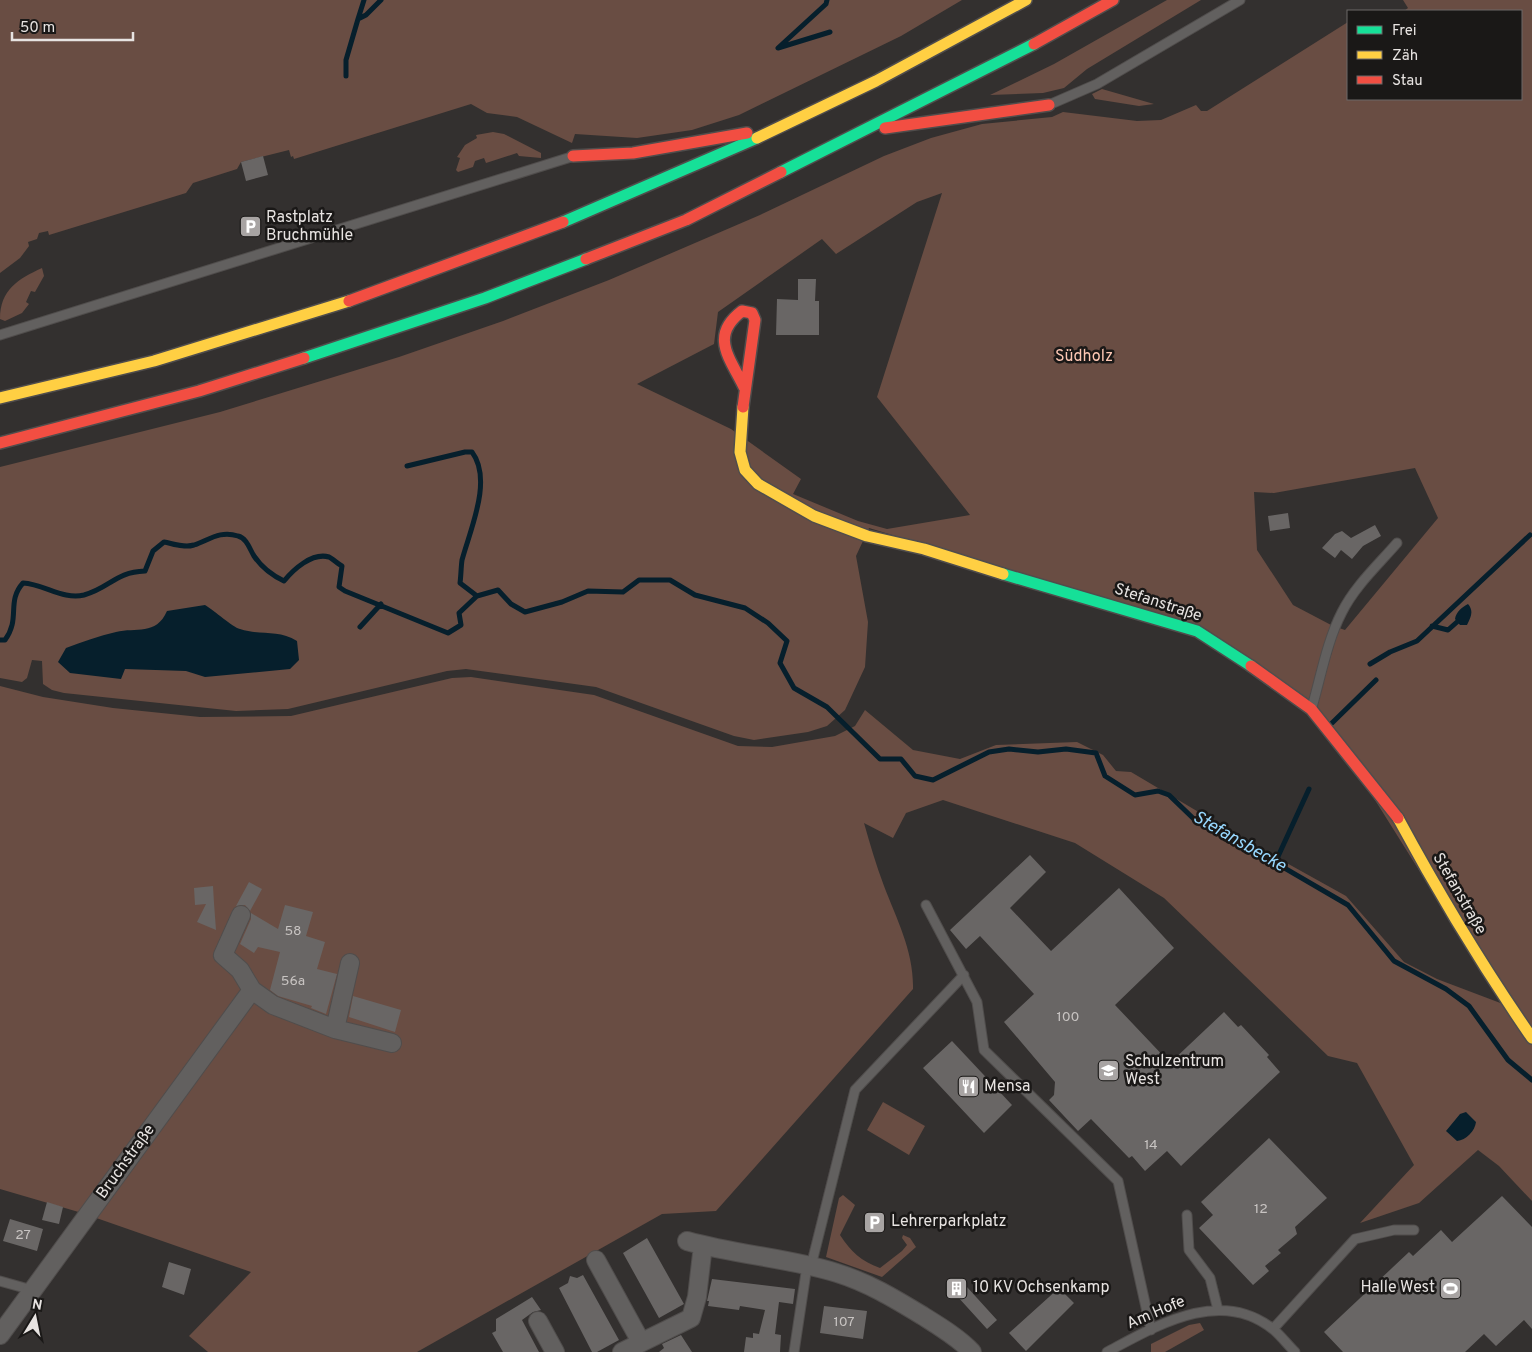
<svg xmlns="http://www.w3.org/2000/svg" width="1532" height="1352" font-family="Overpass,sans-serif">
<rect width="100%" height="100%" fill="#33302f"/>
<!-- green -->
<path fill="#694d43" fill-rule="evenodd" d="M0,0h962l-61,36 -162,79 -47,15 -55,8 -62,-4 -3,9 -55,-26 -30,-4 -16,-9 -177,55 -1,-3 -2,1 -2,-7 -48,12 -4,7 -44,14 -7,10 -137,42 -1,-4 -9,2 -2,6 -9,3 1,4 -9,12 -20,15z
M1167,0h34l-114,69 -23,19 -21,5 -53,2 64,-31z
M1403,0h129v1201l-33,-35 -21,-16 -59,53 -59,20 54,-58 -57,-102 -29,-7 -164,-158 -89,-55 -132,-43 -37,13 -13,25 -29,-15c6,21 12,42 20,63 13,34 30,66 29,103l-197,222 -54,3 -245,138h-209l-19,-16 62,-64 -169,-59 -82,-24v-503l43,11 70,11 87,9 91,-1 161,-38 19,-1 123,18 144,51 34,1 63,-11 20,-10 10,-16 48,40 47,9 36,-14 81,-3 26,13 13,16 15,1 125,74 90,50 58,66 33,17 66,25 -187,-298 23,-78 6,2 93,-112 -23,-50 -141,25 -20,-1 3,58 36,55 40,21 -22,77 -105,-74 -337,-101 -13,28 12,66 -3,45 -20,43 -18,16 -19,6 -54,8 -20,-4 -138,-49 -130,-18 -19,2 -159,38 -52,2 -172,-18 -12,-3 -9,-6 -1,-23 -10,-1 -5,18 -5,4 -22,-4v-211l220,-55 179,-55 104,-36 106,-41 151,-65 124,-59 47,-18 51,-14 70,-7 11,-5 74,9 24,-1 35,-15 5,6h6l141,-89v77h173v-88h-117l4,-3zM942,193l-65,204 93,118 -83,14 -29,-8 -65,-27 8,-15 -70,-50 -94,-45 77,-40 4,-32 104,-73 14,15 81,-52z
M1102,89l52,15 -15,2 -44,-7 -3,-5z
M493,132l11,2 37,19v5l-22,-2 -2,-3 -31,10 -2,-5 -9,3 -2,6 -15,5 -2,-2 4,-12 -3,-1 8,-12 12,-7 -1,-3z
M42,268l2,8 -9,16 -4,-1 -5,11 3,2 -7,9 -17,8 -5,-2c0,-29 18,-40 42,-51z
M883,1102l42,24 -16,29 -42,-25z
M843,1195l12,10 -15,30c11,17 21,26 40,33l22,-17 5,-6 -5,-7 1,-3 7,3 6,9 -34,30 -56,-20 13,-59z
M1200,1323l4,7 -39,22h-14v-8l38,-19z"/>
<!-- water -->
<path fill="#061f2c" d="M1468,604c6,7 3,13 -1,21h-7l-5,-6c1,-7 7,-12 13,-15z
M205,605c10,6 27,22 35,24 21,7 38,0 57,12l2,19 -9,9 -85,8 -19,-6 -61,-2 -4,10 -51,-6 -12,-11 8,-14c16,-6 33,-12 50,-16 20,-5 40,4 51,-21z
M1466,1112l10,10c-1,9 -10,18 -19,19l-11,-10 14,-17z"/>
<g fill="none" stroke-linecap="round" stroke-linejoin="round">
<!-- stream -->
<path stroke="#061f2c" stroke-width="5" d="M827,0l-1,4 -48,44 52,-16
M358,19l6,-19
M346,76v-16l12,-41 8,-4 15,-15
M407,466l58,-14h7c21,28 -2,78 -10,108 -1,7 -1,16 -2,23l17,13
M1432,626l16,4 9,-8
M360,627l21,-23
M0,640h5c16,-22 1,-38 18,-57 21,1 40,17 61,12 26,-7 31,-23 61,-24l8,-20 11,-9c10,2 20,6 30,3 15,-5 26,-15 44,-9 9,2 12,14 16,20 8,12 17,19 30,25 9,-11 28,-29 45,-24 4,2 9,7 13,9l-3,21 6,4 103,42 13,-8 -2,-12 18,-17 21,-6 13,14 14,8 37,-10 26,-11 35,1 16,-12h31l25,15 50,13 23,15 19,18 -7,22 14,25 33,19 53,52h21l14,17 18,4 56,-28 20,-3 29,3 28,-3 30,4 9,23 30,19 23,-4 11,4 28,27 34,15 117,68 46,56 52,28 23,17 39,54 24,20
M1370,664l20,-12 27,-11 113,-106
M1332,723l44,-43
M1275,863l34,-74"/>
</g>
<!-- building -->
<path fill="#696665" d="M263,156l5,19 -22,6 -5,-19z
M798,279h18l-1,22h4v34h-43l1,-36 21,1z
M1288,513l2,15 -20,3 -2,-15z
M1375,525l6,11 -18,10 -11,13 -11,-9 -6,8 -13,-10 13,-14 7,-3 9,7z
M1030,855l16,17 -36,36 41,43 68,-63 55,60 -59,57 55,58 54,-51 14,15 3,-2 28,30 -2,2 13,15 -99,94 -14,-15 -22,20 -13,-15 -3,2 -38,-39 -13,12 -29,-31 5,-5 1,-13 -51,-60 30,-28 -54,-58 -14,13 -16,-19z
M249,882l13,7 -12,22 -5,-6 -9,1z
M213,886l1,17 2,27 -19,-8 9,-18 -11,1 -1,-17z
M285,905l28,7 -7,24 19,6 -8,27 20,5 -11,40 -15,-6 1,-2 -34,-10 -8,-6 10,-38 -22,-5 -4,6 -14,-9 11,-25v-6l27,16z
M353,996l48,14 -6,22 -46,-15z
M952,1041l60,64 -28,28 -61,-65z
M1269,1138l58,60 -32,29 2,7 -19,16 3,3 -16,13 4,5 -16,14 -54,-57 14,-13 -12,-13z
M1502,1196l30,31v102l-8,-9 -28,26 -12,-12 -19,18h-122l-19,-20 85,-80 4,4 28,-26 11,12z
M47,1202l16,5 -4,17 -17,-4z
M10,1219l33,10 -6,22 -34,-10z
M647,1238l37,66 -25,14 -36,-65z
M169,1262l22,7 -7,26 -22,-8z
M583,1275l36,65 -22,12h-5l-33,-64 9,-5 2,-7 7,2z
M712,1279l83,10 -2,15 -14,-2 -4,32 6,1 -1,17h-36l2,-15 7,1v-5l6,1 6,-24 -25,-4 -1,4 -31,-4 1,-5h-2z
M967,1287l30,33 -10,9 -30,-33z
M1059,1288l15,15 -48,48 -17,-18z
M532,1297l9,13 -8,2 -11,8 17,32h-36l-11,-19 4,-2v-12z
M824,1306l43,5 -4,28 -43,-6z
M681,1335l11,17h-33l5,-4 -2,-4z"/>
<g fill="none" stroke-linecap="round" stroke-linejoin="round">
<defs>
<path id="lane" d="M1051,104l46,-20 143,-84
M0,335l571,-178
M1312,707c9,-31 15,-66 30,-95 13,-26 36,-47 55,-69
M926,905l51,97 7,48 134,131 33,149
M1187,1215l2,35 21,28 8,32
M811,1266l44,-176 109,-115
M0,1281l32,9
M1273,1329l82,-90 39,-9h20
M794,1352l13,-86
M1107,1352c49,-26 114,-66 167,-22 7,6 14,15 21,22"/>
<path id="street" d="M241,915l-18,40 17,15 12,20
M335,1029l57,14
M687,1241c50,14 102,17 150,32 32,10 58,26 86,43 16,10 36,22 49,36
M596,1260l45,82
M538,1321l17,31
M0,1335l252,-345 21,15 62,24 15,-66
M622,1352l69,-34 6,-21 6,-52"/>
<path id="fast" d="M781,172l253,-128
M563,222l194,-84
M304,358l181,-60 101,-39
M1003,574l194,57 54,35"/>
<path id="slow" d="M757,138l119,-57 150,-81
M0,398l154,-37 195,-60
M743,407l-3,45 5,18 13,14 56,32 53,20 57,13 79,25
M1398,818c41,76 85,149 134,220"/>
<path id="jam" d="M1034,44l79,-44
M885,128l164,-23
M573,156l60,-3 114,-20
M586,259l100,-39 95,-48
M349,301l214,-79
M743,407l12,-87 -3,-7 -10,-2c-33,25 -12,47 2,76
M0,443l199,-52 105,-33
M1251,666l60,43 87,109"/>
</defs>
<!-- lane casing -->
<use href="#lane" stroke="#504d4c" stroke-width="11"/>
<!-- street casing -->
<use href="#street" stroke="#504d4c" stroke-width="20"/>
<!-- fast casing -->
<use href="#fast" stroke="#504d4c" stroke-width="14"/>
<!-- slow casing -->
<use href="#slow" stroke="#504d4c" stroke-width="14"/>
<!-- jam casing -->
<use href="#jam" stroke="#504d4c" stroke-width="14"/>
<!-- lane -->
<use href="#lane" stroke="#62605f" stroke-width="9"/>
<!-- street -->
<use href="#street" stroke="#62605f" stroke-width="18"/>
<!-- fast -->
<use href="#fast" stroke="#16e098" stroke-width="11"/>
<!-- slow -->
<use href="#slow" stroke="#ffcf43" stroke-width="11"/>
<!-- jam -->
<use href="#jam" stroke="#f24e42" stroke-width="11"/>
</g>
<!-- icons -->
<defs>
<symbol id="parking-square" viewBox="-11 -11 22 22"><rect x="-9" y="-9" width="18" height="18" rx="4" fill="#a8a4a3" stroke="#1a1817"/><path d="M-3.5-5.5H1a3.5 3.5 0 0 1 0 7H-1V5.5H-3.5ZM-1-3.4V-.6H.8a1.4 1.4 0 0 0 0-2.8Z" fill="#fff"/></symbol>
<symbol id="school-square" viewBox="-11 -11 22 22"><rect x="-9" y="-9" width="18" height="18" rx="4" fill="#a8a4a3" stroke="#1a1817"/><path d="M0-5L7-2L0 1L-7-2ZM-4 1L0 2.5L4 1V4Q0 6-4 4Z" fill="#fff"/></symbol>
<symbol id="restaurant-square" viewBox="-11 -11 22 22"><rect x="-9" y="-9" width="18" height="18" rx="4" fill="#a8a4a3" stroke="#1a1817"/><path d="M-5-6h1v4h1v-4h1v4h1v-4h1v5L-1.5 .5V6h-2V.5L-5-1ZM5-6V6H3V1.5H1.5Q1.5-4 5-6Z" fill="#fff"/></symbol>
<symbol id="building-square" viewBox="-11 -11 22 22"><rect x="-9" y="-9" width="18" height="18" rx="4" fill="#a8a4a3" stroke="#1a1817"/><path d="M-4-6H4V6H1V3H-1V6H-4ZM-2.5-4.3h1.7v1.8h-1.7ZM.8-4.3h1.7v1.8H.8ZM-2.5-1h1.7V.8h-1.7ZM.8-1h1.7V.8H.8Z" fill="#fff"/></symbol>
<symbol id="stadium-square" viewBox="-11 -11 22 22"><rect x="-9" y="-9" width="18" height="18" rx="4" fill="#a8a4a3" stroke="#1a1817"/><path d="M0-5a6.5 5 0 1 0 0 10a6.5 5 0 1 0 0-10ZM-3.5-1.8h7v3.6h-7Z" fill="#fff"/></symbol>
</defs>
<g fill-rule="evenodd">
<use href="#parking-square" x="238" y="214" width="25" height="25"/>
<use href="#school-square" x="1096" y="1058" width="25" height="25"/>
<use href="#restaurant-square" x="956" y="1074" width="25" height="25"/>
<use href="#parking-square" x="862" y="1210" width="25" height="25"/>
<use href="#building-square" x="944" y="1276" width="25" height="25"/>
<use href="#stadium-square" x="1438" y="1276" width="25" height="25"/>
</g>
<g text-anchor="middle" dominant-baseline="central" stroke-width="5" stroke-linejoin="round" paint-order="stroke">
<!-- number labels -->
<g font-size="14" fill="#c8c4c2">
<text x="293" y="931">58</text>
<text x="293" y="981">56a</text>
<text x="1068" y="1017">100</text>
<text x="1151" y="1145">14</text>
<text x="1261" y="1209">12</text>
<text x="23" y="1235">27</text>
<text x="844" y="1322">107</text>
</g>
<!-- poi labels -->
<g font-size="16" fill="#e7e3e1" stroke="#1a1817" text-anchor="start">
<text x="266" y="218">Rastplatz<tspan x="266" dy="18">Bruchmühle</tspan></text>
<text x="1125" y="1062">Schulzentrum<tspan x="1125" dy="18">West</tspan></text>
<text x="984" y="1087">Mensa</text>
<text x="891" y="1222">Lehrerparkplatz</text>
<text x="973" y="1288">10 KV Ochsenkamp</text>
<text x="1435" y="1288" text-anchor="end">Halle West</text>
</g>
<!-- park labels -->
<g font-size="16" fill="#fec8b4" stroke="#1a1817">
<text x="1084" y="357">Südholz</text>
</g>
<!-- street labels -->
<g font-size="16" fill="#e7e3e1" stroke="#1a1817">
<text transform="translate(1158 603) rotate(18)">Stefanstraße</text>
<text transform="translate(1459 894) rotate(60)">Stefanstraße</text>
<text transform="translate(126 1162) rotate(-54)">Bruchstraße</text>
<text transform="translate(1156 1313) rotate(-23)">Am Hofe</text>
</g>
<!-- water labels -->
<g font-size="18" font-style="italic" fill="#97d7fe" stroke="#1a1817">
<text transform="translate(1239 842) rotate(30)">Stefansbecke</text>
</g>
</g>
<!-- legend -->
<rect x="1347" y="10" width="175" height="90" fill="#1a1817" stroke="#6c6968"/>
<rect x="1357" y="26" width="25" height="8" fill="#16e098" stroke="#6c6968"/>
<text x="1392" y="35" font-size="15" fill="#e7e3e1">Frei</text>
<rect x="1357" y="51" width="25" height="8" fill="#ffcf43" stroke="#6c6968"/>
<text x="1392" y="60" font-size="15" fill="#e7e3e1">Zäh</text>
<rect x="1357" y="76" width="25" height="8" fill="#f24e42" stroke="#6c6968"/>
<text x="1392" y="85" font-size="15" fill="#e7e3e1">Stau</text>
<!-- north arrow -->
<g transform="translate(35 1317) rotate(10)" stroke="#1a1817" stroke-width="4" paint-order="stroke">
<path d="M0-4L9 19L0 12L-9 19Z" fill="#e7e3e1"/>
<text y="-8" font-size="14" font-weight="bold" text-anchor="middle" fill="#e7e3e1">N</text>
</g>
<!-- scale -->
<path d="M12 32v8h121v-8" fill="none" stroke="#e7e3e1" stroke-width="2.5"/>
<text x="20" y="32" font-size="15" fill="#e7e3e1" stroke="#1a1817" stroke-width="4" paint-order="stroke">50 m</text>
</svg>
